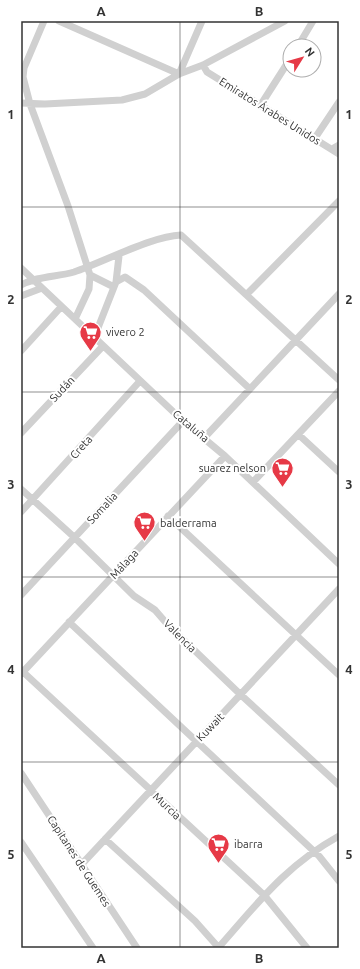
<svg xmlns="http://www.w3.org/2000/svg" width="360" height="969" font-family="Ubuntu,sans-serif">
<rect width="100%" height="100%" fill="#fff"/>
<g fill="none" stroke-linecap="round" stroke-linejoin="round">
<!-- minor -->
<path stroke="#d0d0d0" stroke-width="7" d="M44,21l-20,47 -1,9 7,27 38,102 22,69 -1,14 -14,30
M59,21l120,53
M298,46l15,-25
M203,65l4,7 132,82
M179,74l23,-53
M21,103l24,1 77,-4 23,-6 34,-20 24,-9 82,-44
M260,106l30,-47
M315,138l24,-36
M332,149l7,-4
M21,268l162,153 42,35 114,108
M90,275l24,12
M116,282l3,-26
M21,285c16,-9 36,-8 53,-13 30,-10 78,-36 107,-37l158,145
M247,294l92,-93
M21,296l21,-8
M94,338l22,-56 9,-5 19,13 106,99
M21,351l40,-44
M21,433l82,-87
M299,435l40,37
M204,438l135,-144
M253,482l86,-91
M21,489l53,48 60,59 21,14 13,15 73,70 98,90
M21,512l119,-131
M168,516l171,159
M21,595l162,-174
M69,622l250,234 20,25
M21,670l243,225 43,53
M21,674l204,-218
M21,773l116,175
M105,839l90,82 24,27
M21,842l72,106
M81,865l258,-276
M218,948c40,-45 67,-82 121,-112"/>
</g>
<!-- grid -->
<path fill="none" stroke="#333" stroke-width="1" stroke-opacity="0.55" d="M180,21v927M21,207h318M21,392h318M21,577h318M21,762h318"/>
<!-- icons -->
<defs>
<symbol id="supermarket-pin" viewBox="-11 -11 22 30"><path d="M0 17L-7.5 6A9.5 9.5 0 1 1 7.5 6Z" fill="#e63946" stroke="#fff"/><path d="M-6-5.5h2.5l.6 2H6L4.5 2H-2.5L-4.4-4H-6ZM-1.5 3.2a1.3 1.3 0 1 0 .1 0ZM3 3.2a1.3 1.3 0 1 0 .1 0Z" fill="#fff"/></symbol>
</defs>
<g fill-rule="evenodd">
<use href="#supermarket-pin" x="78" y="320" width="25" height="34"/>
<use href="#supermarket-pin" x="270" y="456" width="25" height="34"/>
<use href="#supermarket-pin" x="132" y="510" width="25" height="34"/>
<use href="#supermarket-pin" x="206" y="832" width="25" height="34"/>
</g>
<g text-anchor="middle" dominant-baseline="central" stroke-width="4" stroke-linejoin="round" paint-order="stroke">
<!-- street labels -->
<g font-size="11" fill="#333" stroke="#fff">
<text transform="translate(270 111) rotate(32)">Emiratos Árabes Unidos</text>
<text transform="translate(62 389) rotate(-47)">Sudán</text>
<text transform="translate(191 426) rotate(40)">Cataluña</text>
<text transform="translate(81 447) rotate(-48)">Creta</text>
<text transform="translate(102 508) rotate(-47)">Somalia</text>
<text transform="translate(124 564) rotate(-47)">Málaga</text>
<text transform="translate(180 636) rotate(45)">Valencia</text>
<text transform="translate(210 727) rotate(-46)">Kuwait</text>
<text transform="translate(167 806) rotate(43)">Murcia</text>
<text transform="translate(79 861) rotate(57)">Capitanes de Guemes</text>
</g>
<!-- poi labels -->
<g font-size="11" fill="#333" stroke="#fff" text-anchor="start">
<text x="106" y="332">vivero 2</text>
<text x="266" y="468" text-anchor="end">suarez nelson</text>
<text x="160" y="523">balderrama</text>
<text x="234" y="844">ibarra</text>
</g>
</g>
<!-- border -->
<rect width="360" height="969" fill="none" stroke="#ffffff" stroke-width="44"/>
<!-- north arrow -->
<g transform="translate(302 58) rotate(53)"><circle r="19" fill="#ffffff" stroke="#adadad"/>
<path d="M0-3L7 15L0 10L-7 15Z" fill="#e63946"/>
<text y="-6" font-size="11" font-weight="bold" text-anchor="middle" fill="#333333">N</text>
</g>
<rect x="22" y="22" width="316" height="925" fill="none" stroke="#333" stroke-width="1.5"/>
<g font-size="13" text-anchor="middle" font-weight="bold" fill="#333">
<text x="101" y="16">A</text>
<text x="259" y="16">B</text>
<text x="11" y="119">1</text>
<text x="349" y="119">1</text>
<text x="11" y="304">2</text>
<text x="349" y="304">2</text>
<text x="11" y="489">3</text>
<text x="349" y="489">3</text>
<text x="11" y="674">4</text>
<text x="349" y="674">4</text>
<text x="11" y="859">5</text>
<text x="349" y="859">5</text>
<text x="101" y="963">A</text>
<text x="259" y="963">B</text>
</g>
</svg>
